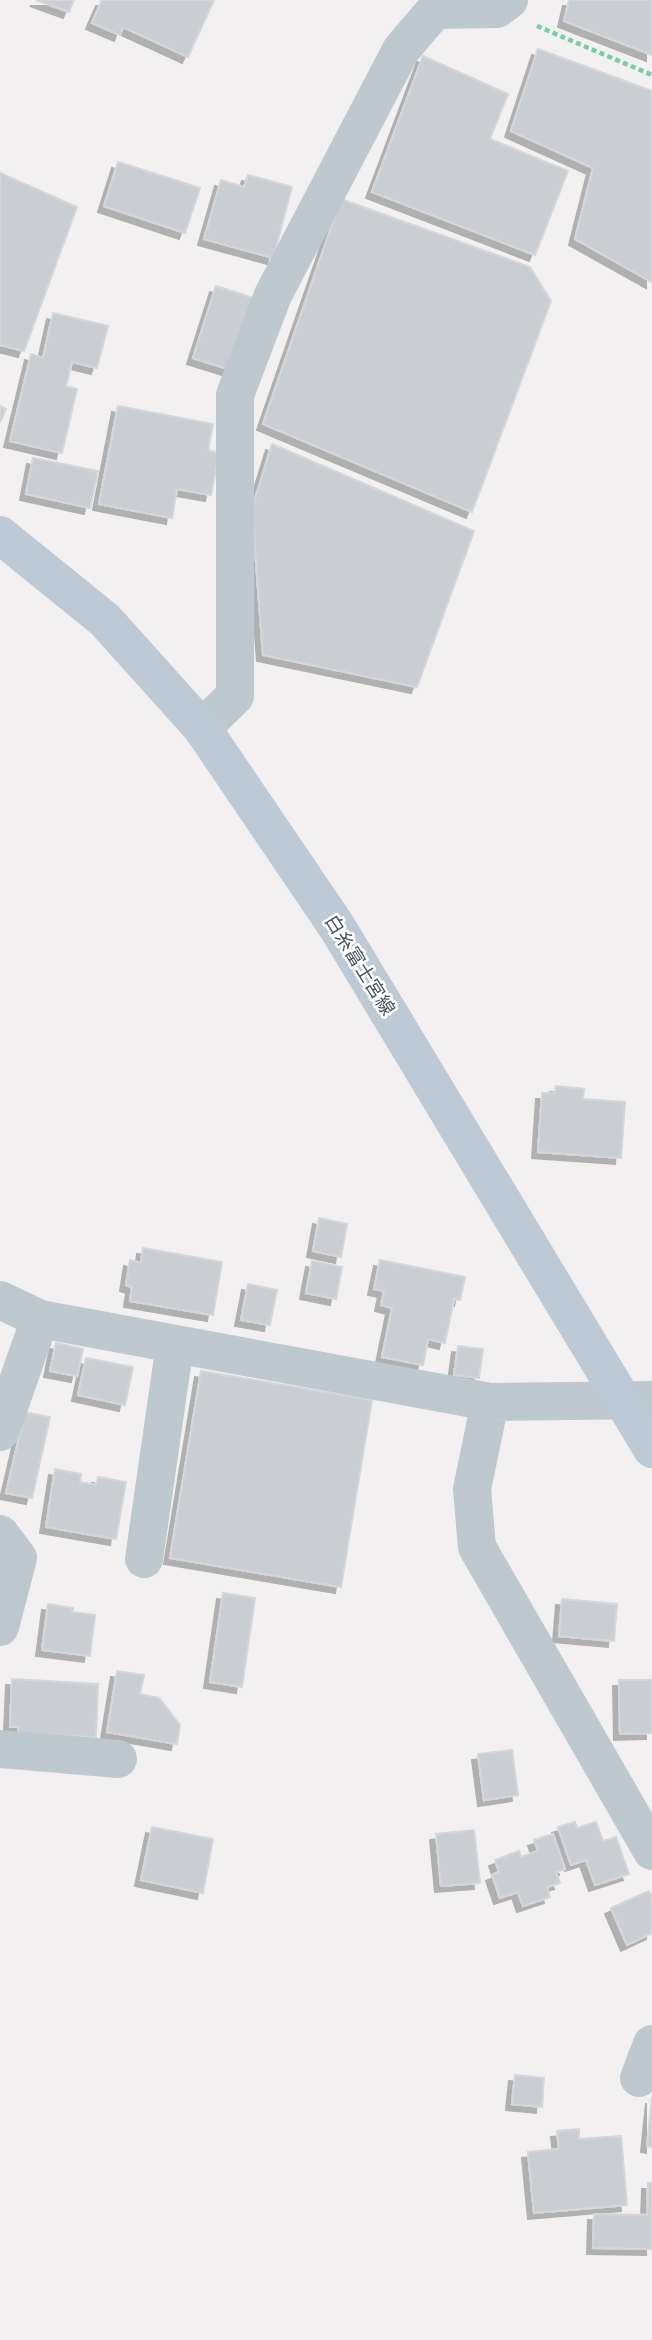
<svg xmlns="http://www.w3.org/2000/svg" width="652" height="2340" font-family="'Fira Sans','Noto Sans JP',sans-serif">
<defs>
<filter id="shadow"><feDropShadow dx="-6" dy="6" stdDeviation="0" flood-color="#0004"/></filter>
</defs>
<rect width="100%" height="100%" fill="#f2f0f0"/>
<!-- building -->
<path fill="#cacdd2" stroke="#d4d6db" stroke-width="2" filter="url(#shadow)" d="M36,0h38l-5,12z
M102,0h112l-26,57 -65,-30 -3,8 -28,-12z
M569,0h83v55l-88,-34z
M538,49l114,42v191l-77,-43 18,-71 -82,-37z
M423,56l85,38 -18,45 78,32 -33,84 -163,-63z
M118,162l82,26 -15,45 -81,-27z
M0,173l77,34 -53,144 -24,-6z
M248,175l44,12 -19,71 -69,-19 17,-59 23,7z
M341,199l189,68 21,34 -79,211 -209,-88z
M216,286l37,12 -22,72 -38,-12z
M53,313l55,13 -11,42 -25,-6 -6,24 11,3 -15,64 -52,-12 21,-87 12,4z
M0,406l6,3 -6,13z
M118,406l95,18 -5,26 11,3 -8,42 -34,-6 -5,29 -73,-14z
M272,444l202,87 -57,156 -154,-32 -11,-146z
M33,458l65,13 -8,37 -64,-14z
M556,1086l28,3 -1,10 42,3 -4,56 -83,-6 4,-59h13z
M319,1218l28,6 -6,33 -28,-6z
M143,1248l79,14 -9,53 -83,-14 2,-14 -6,-2 4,-25 11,3z
M380,1260l85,17 -5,23 -6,-1 -9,44 -17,-4 -5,26 -41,-8 10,-49 -11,-3 3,-14 -10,-2z
M312,1261l30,6 -6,32 -30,-6z
M248,1284l29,6 -7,35 -29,-5z
M56,1343l27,6 -6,27 -27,-5z
M458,1346l25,3 -4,29 -25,-3z
M86,1358l47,9 -8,38 -47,-10z
M201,1371l171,29 -31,187 -171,-29z
M25,1412l25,5 -18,81 -26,-5z
M55,1469l26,5 -1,8 16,3 2,-8 28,5 -10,57 -70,-12z
M223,1593l32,5 -13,89 -32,-5z
M562,1599l55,5 -3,37 -55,-5z
M48,1604l25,4 -1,4 23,3 -5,41 -48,-6z
M117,1671l27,4 -4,19 19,4 21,27 -3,19 -70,-12z
M12,1679l86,5 -2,53 -78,-3v-7h-8z
M619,1680h33v53l-32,1z
M512,1750l6,45 -34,5 -6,-46z
M575,1822l2,6 19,-6 7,19 13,-4 13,37 -34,11 -9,-25 -15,5 -13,-38z
M152,1827l61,12 -10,54 -62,-13z
M474,1830l6,53 -39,3 -5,-52z
M553,1834l12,35 -9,3 4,11 -13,4 3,10 -27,9 -5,-14 -18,6 -8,-23 7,-3 -4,-12 24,-9 2,6 17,-6 -4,-11z
M649,1891l3,6v36l-25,12 -16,-37z
M515,2075l29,3 -2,29 -30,-3z
M652,2097v50l-5,-1z
M579,2129v10l42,-3 6,69 -93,8 -6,-61 31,-3 -2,-18z
M648,2183h4v66l-59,-1 1,-34 53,1z"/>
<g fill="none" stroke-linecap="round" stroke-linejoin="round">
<!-- path -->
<path stroke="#75cfa0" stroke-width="4.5" stroke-dasharray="5 3.5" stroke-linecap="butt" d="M537,26l115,49"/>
<!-- street -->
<path stroke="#bdc8cf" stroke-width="38" d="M202,728l33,-32v-301l38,-100 128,-245 34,-40 62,-1 12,-9
M0,1300l40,19 450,83 162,-2
M490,1402l-18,87 5,58 175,304
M0,1432l40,-113
M0,1534l18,24 -18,69
M144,1559l31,-215
M0,1749l118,10
M639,2078l13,-34"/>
<!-- secondary -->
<path stroke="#bdc9d4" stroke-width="38" d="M0,535l105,85 97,108 135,199 315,522"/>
</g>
<g text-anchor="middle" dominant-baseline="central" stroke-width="5" stroke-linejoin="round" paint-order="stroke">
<!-- street labels -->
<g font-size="19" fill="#47545e" stroke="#fff">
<text transform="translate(360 965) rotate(58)">白糸富士宮線</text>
</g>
</g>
</svg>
